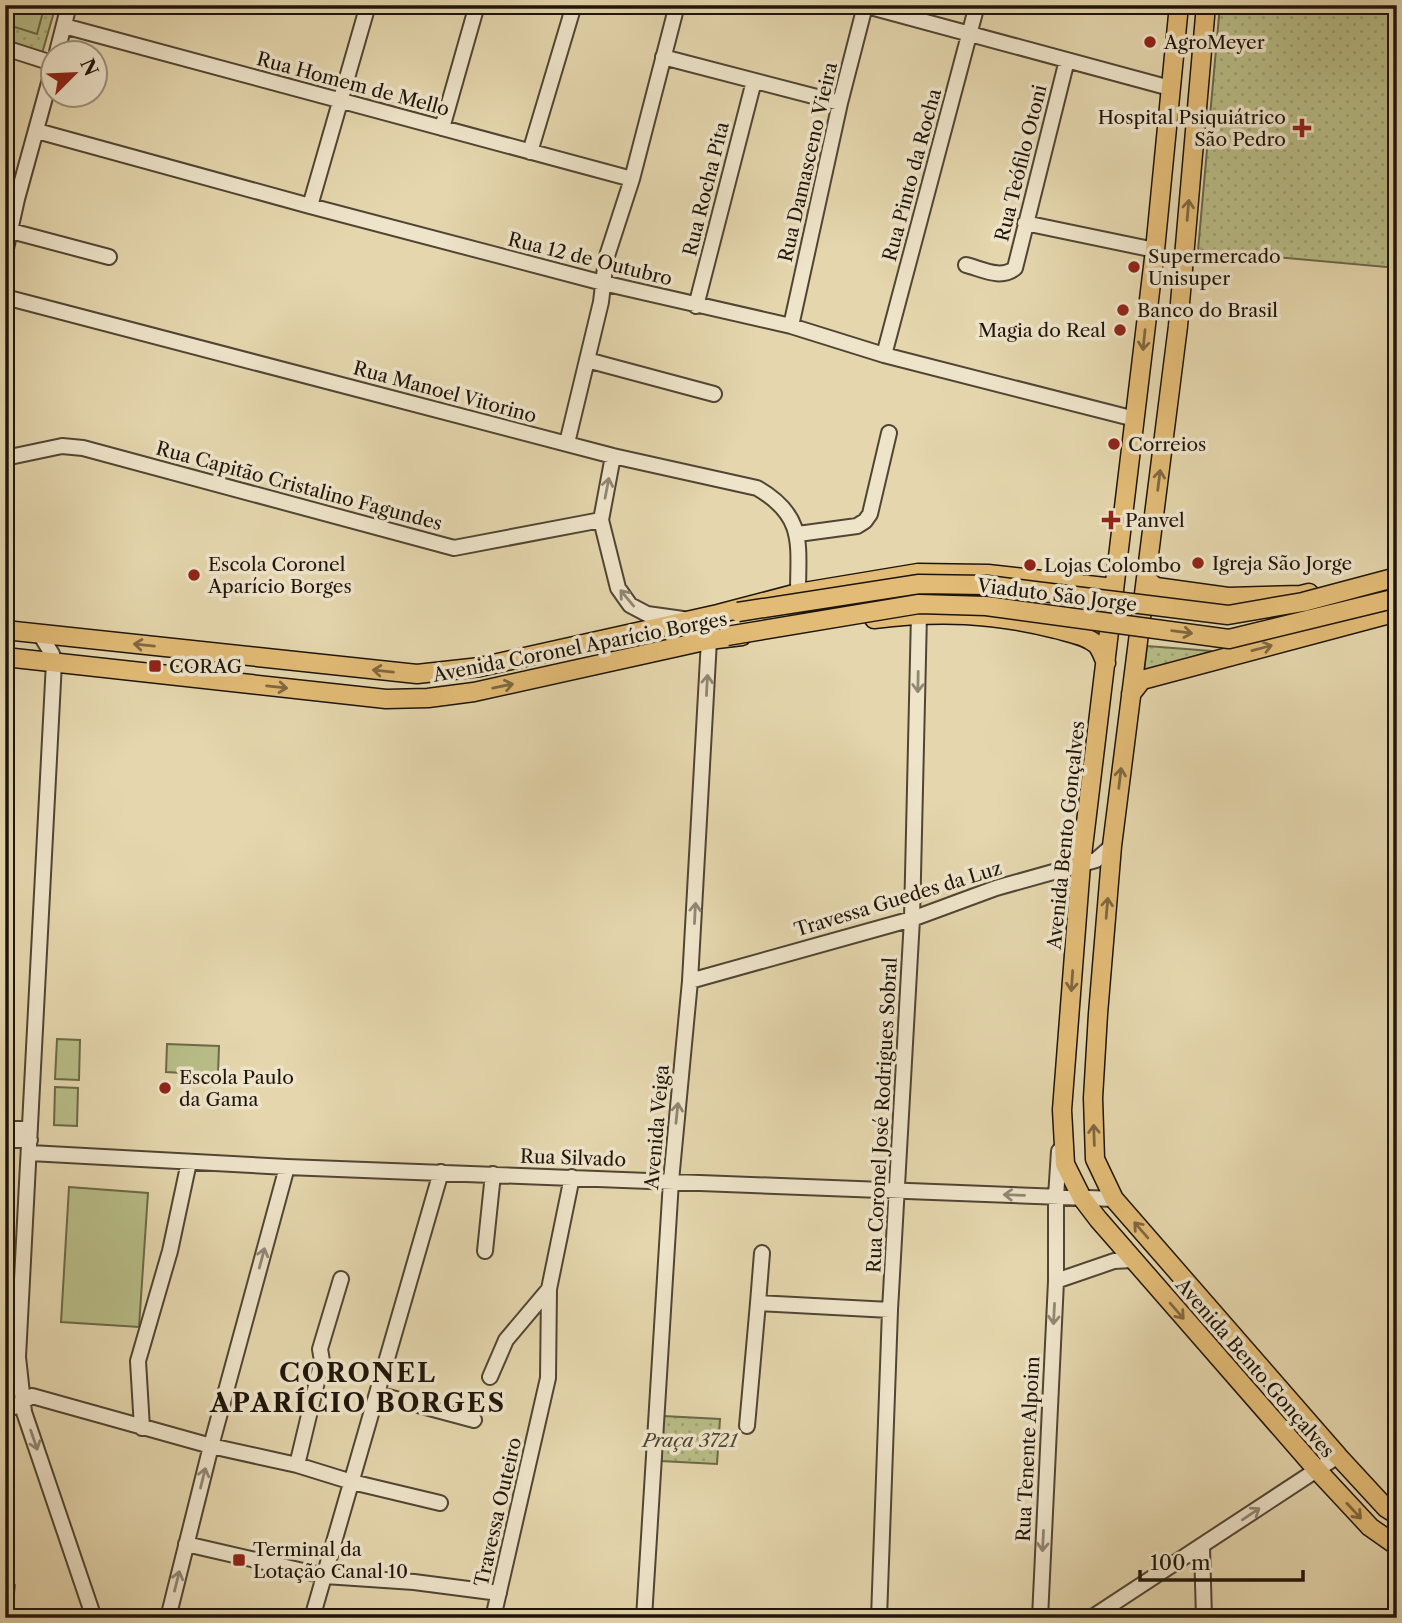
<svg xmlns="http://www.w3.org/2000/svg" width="1402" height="1623" font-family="'Libre Caslon Text',serif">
<defs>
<pattern id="green-dots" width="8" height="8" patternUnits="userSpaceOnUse" patternTransform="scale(1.75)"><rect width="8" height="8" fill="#b8bd87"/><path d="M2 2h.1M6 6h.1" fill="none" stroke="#9ea273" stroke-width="1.8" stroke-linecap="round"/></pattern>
</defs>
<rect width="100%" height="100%" fill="#e5d6ad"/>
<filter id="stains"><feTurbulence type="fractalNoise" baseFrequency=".00286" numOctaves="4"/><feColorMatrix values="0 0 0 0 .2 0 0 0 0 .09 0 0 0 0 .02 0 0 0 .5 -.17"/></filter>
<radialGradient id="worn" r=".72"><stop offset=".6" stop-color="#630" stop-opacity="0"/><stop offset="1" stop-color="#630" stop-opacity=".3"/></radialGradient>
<!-- green -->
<path fill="url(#green-dots)" stroke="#6b6948" stroke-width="2" d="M5,5h51l-17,59 -34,-10z
M1220,5h177v77l-8,107 8,1v78l-199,-18z
M1147,646l65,5 -68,21z
M663,1416l57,3 -3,45 -56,-3z
M5,1573l10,12 -2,17 -8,7z"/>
<!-- pitch -->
<path fill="#b8bd87" stroke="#6b6948" stroke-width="2" d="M5,5h32l7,3 -7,26 -32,-10z
M57,1039l23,1 -1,40 -24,-1z
M167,1044l52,2 -1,29 -52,-3z
M55,1087l23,1 -1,38 -23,-1z
M69,1187l79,6 -9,134 -78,-5z"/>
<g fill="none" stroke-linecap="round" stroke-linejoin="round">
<defs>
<path id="minor" d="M863,5l307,83
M64,26l568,153
M5,48l47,15
M57,52l12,-47
M663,57l177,46
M442,128l35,-123
M37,131l273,75 293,77 188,43 93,29 251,64
M530,152l44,-147
M310,206l58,-201
M1025,223l130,27
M11,231l98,26
M5,253l12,-54 35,-127
M966,265c16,4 35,15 49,3l52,-208
M5,297l608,159 144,32c49,28 41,57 41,105
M696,306l58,-225
M791,326l49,-223 25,-97
M884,355l93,-350
M587,360l127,34
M567,443l34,-141 5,-43 26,-80 45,-174
M613,456l-12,64 17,68 12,17 17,9 36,5
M5,458l57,-12 21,2 371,100 147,-28
M798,534l59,-8 8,-5 5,-7 19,-81
M40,634l12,20 2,8 -36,695 6,55 70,206
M690,981l222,-62 84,-31 100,-28 16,-14
M5,1129h25
M5,1140h25
M30,1153l257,14 827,32
M485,1251l8,-77
M1056,1281l58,-20 18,-1
M758,1303l4,-50
M490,1377l16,-37 43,-51 23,-112
M377,1394l97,26
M5,1409l9,-2 18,-11 179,50 86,19 55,17 88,21
M747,1426l11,-123 132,7
M142,1428l-4,-67 32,-110 19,-89
M297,1465l25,-104 -2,-12 21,-70
M186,1544l139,32 89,6 85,11
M1202,1547l2,71
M168,1618l43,-172 76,-279
M312,1618l129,-446
M493,1618l55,-240 1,-89
M644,1618l27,-437 19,-200 19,-341
M879,1618l11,-308 22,-391 7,-305
M1040,1618l16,-337v-84l3,-46
M1091,1618l247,-162"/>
<path id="major" d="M1179,5l-24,245 -74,614 -19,246 3,54 17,34 16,21 219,251 53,57 27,19
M1206,5l-28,321 -66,520 -14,168 -5,84 2,61 19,40 224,257 48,52 11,7
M1147,580l9,7 72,10 73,-2 8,-2
M874,619c65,-8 118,-6 182,10 14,4 29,6 40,15 5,5 7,13 10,19
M5,630l412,44 63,-7 238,-53 80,-21 120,-20 70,1 126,14
M5,657l381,42 42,-1 46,-6 235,-52 33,-4
M1131,694l11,-14 255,-68"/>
</defs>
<!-- minor casing -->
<use href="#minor" stroke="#504533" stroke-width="18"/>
<!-- major casing -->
<use href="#major" stroke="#1e150a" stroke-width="21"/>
<!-- minor -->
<use href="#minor" stroke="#eee4ca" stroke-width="14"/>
<!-- major -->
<use href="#major" stroke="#e2bb76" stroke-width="18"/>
<defs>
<path id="major-bridge" d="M738,612l181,-28 68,1 241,30 75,-13 94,-25
M727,636l192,-32 67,2 243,33 168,-41"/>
</defs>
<!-- major-bridge casing -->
<use href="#major-bridge" stroke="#1e150a" stroke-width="21" stroke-linecap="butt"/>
<!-- major-bridge -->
<use href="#major-bridge" stroke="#e2bb76" stroke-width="18"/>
</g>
<!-- one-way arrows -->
<defs><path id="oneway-shaft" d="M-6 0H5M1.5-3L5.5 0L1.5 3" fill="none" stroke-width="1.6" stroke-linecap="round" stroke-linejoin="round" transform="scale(1.75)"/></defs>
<g stroke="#806840">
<use href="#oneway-shaft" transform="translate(1188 210) rotate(-85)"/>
<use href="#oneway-shaft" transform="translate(1144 340) rotate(96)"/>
<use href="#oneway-shaft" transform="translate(1159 480) rotate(-83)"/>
<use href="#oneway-shaft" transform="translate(1182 632) rotate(8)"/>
<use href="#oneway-shaft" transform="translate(144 645) rotate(-174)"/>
<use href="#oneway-shaft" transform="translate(1262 648) rotate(-15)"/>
<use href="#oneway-shaft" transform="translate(383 671) rotate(-174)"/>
<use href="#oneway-shaft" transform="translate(503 686) rotate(-12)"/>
<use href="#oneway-shaft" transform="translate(277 687) rotate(6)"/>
<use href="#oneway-shaft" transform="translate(1120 778) rotate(-83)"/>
<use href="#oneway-shaft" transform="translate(1107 908) rotate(-85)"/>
<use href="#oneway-shaft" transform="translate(1072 981) rotate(94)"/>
<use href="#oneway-shaft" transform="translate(1094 1135) rotate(-92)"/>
<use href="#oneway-shaft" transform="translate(1141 1230) rotate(-131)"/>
<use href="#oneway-shaft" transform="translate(1177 1311) rotate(49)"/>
<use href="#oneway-shaft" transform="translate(1354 1511) rotate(47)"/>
</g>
<g stroke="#908774">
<use href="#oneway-shaft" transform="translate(607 488) rotate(-79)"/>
<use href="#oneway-shaft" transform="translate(627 598) rotate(-130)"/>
<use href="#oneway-shaft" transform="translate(918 682) rotate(91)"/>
<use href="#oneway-shaft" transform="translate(707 685) rotate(-87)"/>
<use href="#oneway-shaft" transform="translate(695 913) rotate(-87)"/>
<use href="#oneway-shaft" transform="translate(677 1113) rotate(-84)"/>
<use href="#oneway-shaft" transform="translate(1014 1195) rotate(-178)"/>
<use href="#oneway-shaft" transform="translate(262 1258) rotate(-75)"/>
<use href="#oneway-shaft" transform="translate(1054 1314) rotate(93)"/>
<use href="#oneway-shaft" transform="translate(34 1440) rotate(71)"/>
<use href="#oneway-shaft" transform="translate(203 1478) rotate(-76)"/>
<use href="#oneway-shaft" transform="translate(1251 1514) rotate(-34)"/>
<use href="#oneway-shaft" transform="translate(1043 1541) rotate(93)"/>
<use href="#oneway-shaft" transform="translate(177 1581) rotate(-76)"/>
</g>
<!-- markers -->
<g fill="#8f2418" stroke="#eee4ca" stroke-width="2.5">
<circle cx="1150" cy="42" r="7"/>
<path d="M1298.5 117.5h7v7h7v7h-7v7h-7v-7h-7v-7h7z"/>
<circle cx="1134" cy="267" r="7"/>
<circle cx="1123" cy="310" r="7"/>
<circle cx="1120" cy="330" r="7"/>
<circle cx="1114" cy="444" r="7"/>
<path d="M1107.5 509.5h7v7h7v7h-7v7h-7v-7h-7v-7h7z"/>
<circle cx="1198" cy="563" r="7"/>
<circle cx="1030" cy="565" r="7"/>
<circle cx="194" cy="575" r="7"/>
<rect x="148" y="659" width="14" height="14" rx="3.5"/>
<circle cx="165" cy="1088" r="7"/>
<rect x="232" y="1553" width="14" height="14" rx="3.5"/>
</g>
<g text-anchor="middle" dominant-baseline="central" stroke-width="7" stroke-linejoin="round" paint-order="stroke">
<!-- poi labels -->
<g font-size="19" fill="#1e150a" stroke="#eee4ca" text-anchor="start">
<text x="1164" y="42">AgroMeyer</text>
<text x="1286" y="117" text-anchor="end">Hospital Psiquiátrico<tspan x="1286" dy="22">São Pedro</tspan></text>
<text x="1148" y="256">Supermercado<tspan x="1148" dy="22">Unisuper</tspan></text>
<text x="1137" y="310">Banco do Brasil</text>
<text x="1106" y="330" text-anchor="end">Magia do Real</text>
<text x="1128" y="444">Correios</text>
<text x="1125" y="520">Panvel</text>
<text x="1212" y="563">Igreja São Jorge</text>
<text x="208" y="564">Escola Coronel<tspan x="208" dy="22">Aparício Borges</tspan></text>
<text x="1044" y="565">Lojas Colombo</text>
<text x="169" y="666">CORAG</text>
<text x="179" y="1077">Escola Paulo<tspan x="179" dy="22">da Gama</tspan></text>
<text x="253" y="1549">Terminal da<tspan x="253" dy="22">Lotação Canal 10</tspan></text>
</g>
<!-- street labels -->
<g font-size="19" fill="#1e150a" stroke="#eee4ca">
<text transform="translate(353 84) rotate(15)">Rua Homem de Mello</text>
<text transform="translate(808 162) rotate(-77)">Rua Damasceno Vieira</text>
<text transform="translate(1021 163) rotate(-76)">Rua Teófilo Otoni</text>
<text transform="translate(912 175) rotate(-75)">Rua Pinto da Rocha</text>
<text transform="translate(706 189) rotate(-76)">Rua Rocha Pita</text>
<text transform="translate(590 259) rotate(14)">Rua 12 de Outubro</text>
<text transform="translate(445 392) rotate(15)">Rua Manoel Vitorino</text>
<text transform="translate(299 486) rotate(15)">Rua Capitão Cristalino Fagundes</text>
<text transform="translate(1057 595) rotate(7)">Viaduto São Jorge</text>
<text transform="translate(580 647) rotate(-11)">Avenida Coronel Aparício Borges</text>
<text transform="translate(1066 835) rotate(-84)">Avenida Bento Gonçalves</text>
<text transform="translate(898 899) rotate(-17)">Travessa Guedes da Luz</text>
<text transform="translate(882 1115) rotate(-87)">Rua Coronel José Rodrigues Sobral</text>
<text transform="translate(657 1127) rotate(-85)">Avenida Veiga</text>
<text transform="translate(573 1158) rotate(2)">Rua Silvado</text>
<text transform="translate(1255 1368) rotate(49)">Avenida Bento Gonçalves</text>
<text transform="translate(1028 1449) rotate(-87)">Rua Tenente Alpoim</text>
<text transform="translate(498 1512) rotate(-77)">Travessa Outeiro</text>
</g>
<!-- park labels -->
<g font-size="19" font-style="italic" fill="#4c4730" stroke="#eee4ca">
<text x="690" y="1440">Praça 3721</text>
</g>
<!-- district labels -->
<g font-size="26" font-weight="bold" letter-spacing="2" fill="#1e150a" stroke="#eee4ca">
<text x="358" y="1373">CORONEL<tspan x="358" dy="30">APARÍCIO BORGES</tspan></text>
</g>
</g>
<!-- margin -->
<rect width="1402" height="1623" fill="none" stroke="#e5d6ad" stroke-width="28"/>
<rect x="7" y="7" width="1388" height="1609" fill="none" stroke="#1e150a" stroke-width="3.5"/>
<rect x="14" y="14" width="1374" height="1595" fill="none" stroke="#1e150a" stroke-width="2"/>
<!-- north arrow -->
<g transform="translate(74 74) rotate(66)"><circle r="33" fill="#eee4ca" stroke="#9b917d" stroke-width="2"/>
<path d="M0-5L12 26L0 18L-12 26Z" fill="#8f2418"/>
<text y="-10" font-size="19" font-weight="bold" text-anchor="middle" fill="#1e150a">N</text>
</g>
<!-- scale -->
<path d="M1140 1570v10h163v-10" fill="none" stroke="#1e150a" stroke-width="3.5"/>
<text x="1150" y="1570" font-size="21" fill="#1e150a" stroke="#eee4ca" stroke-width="5" paint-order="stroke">100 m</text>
<rect width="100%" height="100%" filter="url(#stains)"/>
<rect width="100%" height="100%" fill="url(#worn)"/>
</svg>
